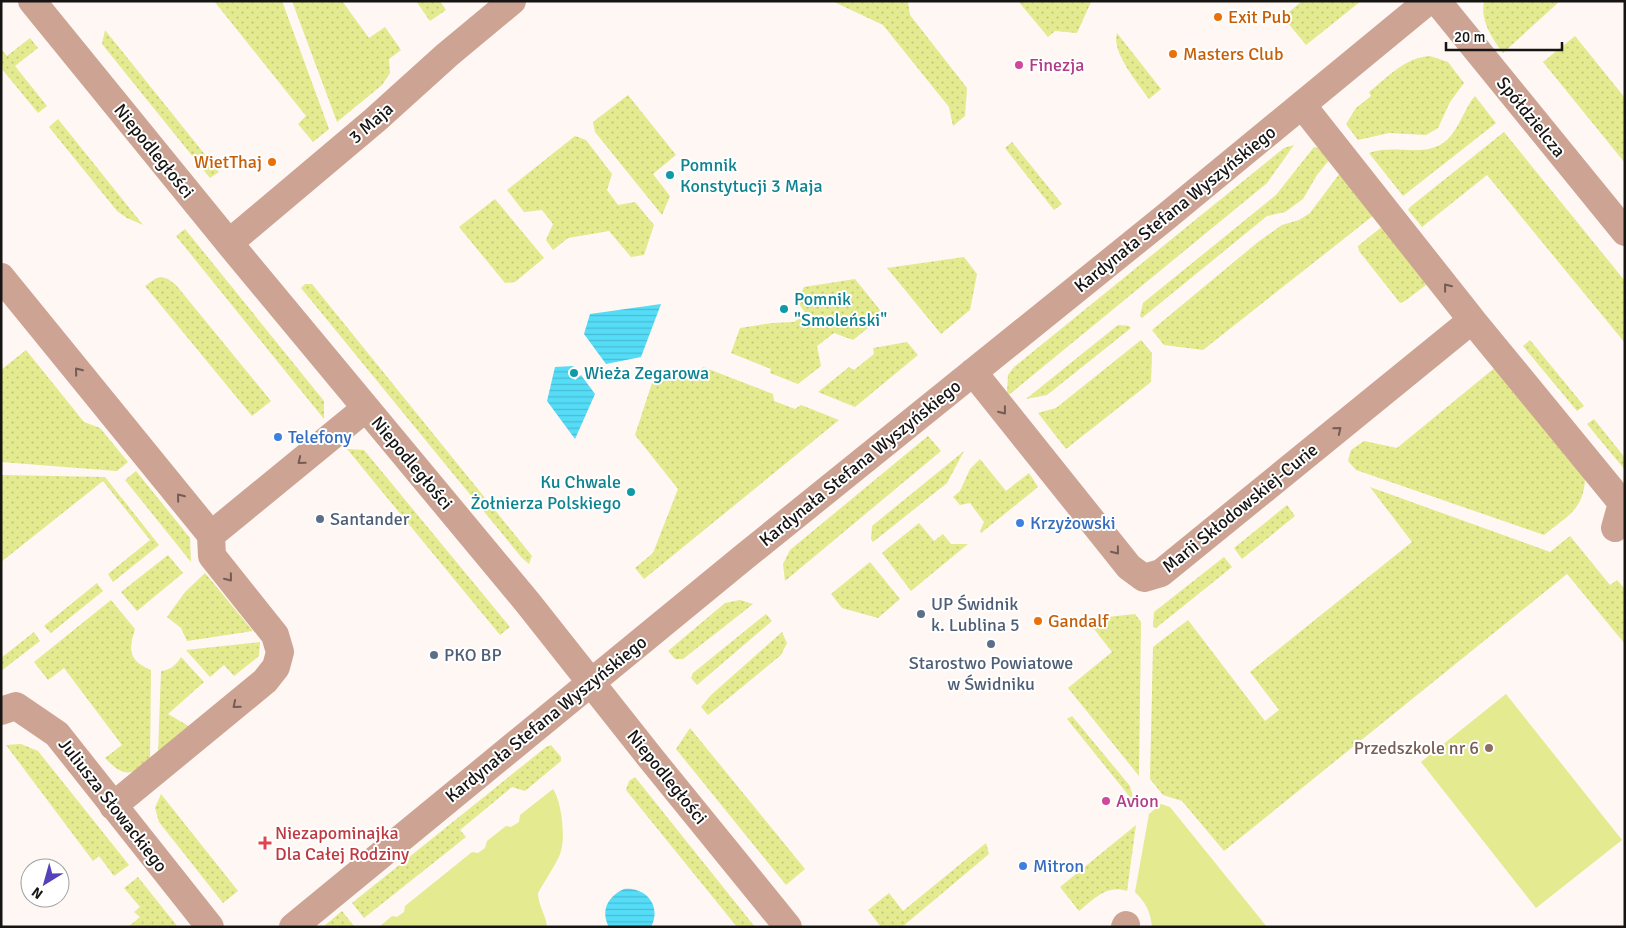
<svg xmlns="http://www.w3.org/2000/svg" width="1626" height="928" font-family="Signika,sans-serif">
<defs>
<pattern id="grass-dots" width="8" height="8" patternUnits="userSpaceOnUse" patternTransform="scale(1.25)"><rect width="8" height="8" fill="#e3ea8f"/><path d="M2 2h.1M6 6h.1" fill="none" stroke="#c2c87a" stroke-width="1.8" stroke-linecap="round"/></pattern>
<pattern id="water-rules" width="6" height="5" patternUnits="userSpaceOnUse" patternTransform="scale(1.25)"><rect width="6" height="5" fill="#55dcf7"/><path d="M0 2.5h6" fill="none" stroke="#49bcd3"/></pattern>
</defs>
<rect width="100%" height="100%" fill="#fef7f3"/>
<!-- grass -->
<path fill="url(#grass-dots)" d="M214,1h68l47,128 -16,13 -15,-18 8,-8z
M292,1h50l27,37 16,-11 16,23 -12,9 1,14 -8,12 -45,37z
M416,1h24l6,9 -16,11z
M832,1h76l2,14 57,73 -2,28 -12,10 -4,-19 -66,-82z
M1018,1h73v1l-14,31 -22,-2 -7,6z
M1302,1h59l-55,44 -23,-28z
M1484,1h76l-57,52c-11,-15 -23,-32 -19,-52z
M105,30l114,142 -9,6 -108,-134z
M1117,33l44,56 -12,10c-11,-16 -38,-47 -32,-66z
M1575,36l50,62v65l-82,-101z
M30,38l8,10 -23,18 32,40 -9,7 -37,-45v-19l6,7z
M1430,56l18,6 16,21 -14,19 -12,26 -12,7 -37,-2 -31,7 -12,-16 10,-16 15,-12 -2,-4c19,-15 35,-34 61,-36z
M628,95l48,60 -23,19 17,22 -8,19 -67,-83 -2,-10z
M1475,96l21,27 -93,73 -34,-43c26,-10 57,7 79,-14 12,-12 16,-30 27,-43z
M58,119l85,106 -16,-7 -10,-7 -68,-84z
M1504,132l121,149v62l-138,-168 -65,52 -14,-17 2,-3z
M575,136l11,4 26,34 -5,16 11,15 17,-3 19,23 -10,30 -13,2 -22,-26 -41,7 -15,12 -7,-10 7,-16 -11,-14 -18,2 -17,-22z
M1012,142l50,62 -8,6 -49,-62z
M1294,145l-27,38 -257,211 -3,-1 1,-18 6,-8 270,-219z
M1314,147l8,2 8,10 -13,16 -14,24 -18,13 -18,4 -125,102 -2,-2 3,-13 133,-108z
M1340,173l34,42 -171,135 -39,-5 -12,-15 106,-88 24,-17 17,-5 11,-7z
M495,199l49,59 -29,24 -10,1 -46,-56z
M1384,225l46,57 -25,19 -5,2 -41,-52 -1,-5z
M185,229l139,172v18l-148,-183z
M964,257l13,17 -7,36 -29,24 -54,-66z
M161,277l7,2 8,6 95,116 -19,15 -107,-130 10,-7z
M855,279l29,36 -31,25 -19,-7 -17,13 4,20 -23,18 -28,-11 1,-4 -40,-16 9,-25 32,-5 22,-1 12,-8 -9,-13 7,-14z
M305,284h7l220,272 -3,8 -7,-6 -221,-270z
M1118,325l11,1 2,2 -84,67 -21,4z
M1141,340l11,13 -1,29 -85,67 -28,-36 18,-5z
M1530,340l54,66 -7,5 -54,-65z
M907,342l11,13 -63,52 -37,-15 31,-25 5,3 20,-16 -1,-6z
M26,350l58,72 16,6 28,34 -11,9 -116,-9v-92z
M1497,366l88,112c-1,32 -18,38 -41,57l-188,-65 -8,-9 3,-11 13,-9 33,7z
M703,367l70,27 1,7 21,8 6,-4 38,15 -195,159 -9,-11 18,-15 25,-64 -43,-54 17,-52 46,-10z
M1594,419l31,39v12l-38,-46z
M928,436l13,15 -156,130 -2,-17 7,-14z
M347,449l17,1 146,177 -10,8z
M964,451l-17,32 -74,59 -2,-3 1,-13z
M980,459l26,32 23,-18 9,14 -57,46 -1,-2 4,-9 -14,-19 -10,2 -7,-8 7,-6 10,-22z
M136,471l54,67 1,24 -66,-82z
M1,475l104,2 54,68 -46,37 -5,-8 42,-34 -47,-59 -102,81z
M1370,487l180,65 20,-16 40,49 7,-5 8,9v55l-58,-70 -343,277 -42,-50 -19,-6 -13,-16 3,-132 35,-27 77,101 14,-11 -29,-38 162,-130z
M1287,505l8,11 -53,43 -8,-11z
M919,523l15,18 9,-7 8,10h17l-57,47 -29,-38z
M168,555l15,18 -46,38 -16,-19z
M1224,557l8,10 -76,61 -3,-1 1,-15z
M870,562l30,37 -22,19 -36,-10 -11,-14z
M205,573l48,58 -66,10 -6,-13 -14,-11 18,-25z
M97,583l6,8 -52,42 -7,-7z
M111,600l24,29c-7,22 -6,32 16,41l-1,92c-20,15 -28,14 -45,-4l17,-13 -58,-77 -16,12 -14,-18z
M740,600l13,4 -70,55h-8l-7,-8 57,-48z
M766,614l6,7 -75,64 -6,-7 2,-5z
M1135,614l6,8 -2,154 -71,-88 44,-36 -22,-28 8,-6z
M34,632l6,9 -39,30v-13z
M782,632l5,11 -6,12 -73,60 -7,-8 10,-12z
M260,642l-1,14 -25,20 -10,-11 -14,12 -24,-27z
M181,657l23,25 -36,32 24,14 -34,27 3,-84c10,-1 15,-6 20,-14z
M1072,716l58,70 4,16 -67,-83z
M690,728l115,141 -19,16 -110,-136z
M21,744l17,7 91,114 -15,11 -15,-20 -6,5 -87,-116z
M551,745l10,12v4l-36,30 -13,-4 -52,43 6,7 -102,81 -12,-15 194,-156z
M635,777l120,150h-18l-111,-137 3,-9z
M161,794l77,97 -15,12 -64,-81 -4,-14z
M1136,825l-9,66c-20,-7 -33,8 -48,20l-19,-24z
M986,843l3,11 -87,73h-21l-13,-17 21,-17 14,18z
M138,877l40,50h-50l12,-10 -6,-5 6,-5 -16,-19z
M342,911l12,15 -31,1z"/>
<!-- green -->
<path fill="#e3ea8f" d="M1506,694l116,146 -86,68 -115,-146z
M553,789c9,13 13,51 7,65 -6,14 -15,26 -22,39 0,12 8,22 9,34h-168l13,-11 5,1 7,-5 1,-6 67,-54 6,1 7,-5 2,-7 19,-15 5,1 8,-5 1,-7z
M1161,804l9,3 97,120 -115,-1c-2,-15 -6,-23 -17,-34l14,-78z"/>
<!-- water -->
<path fill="url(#water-rules)" d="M661,304l-20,53 -35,7 -22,-30 6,-20z
M574,366l-6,5 7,9 6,-5 14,19 -20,45 -28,-38 8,-34z
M624,889c22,-2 38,17 27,38h-42c-9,-16 -1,-31 15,-38z"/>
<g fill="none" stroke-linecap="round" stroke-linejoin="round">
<!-- minor -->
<path stroke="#cda394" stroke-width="28" d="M32,1l197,242 299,360 121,153 139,171
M1437,1l188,231
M229,243l146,-123 72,-65 65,-54
M1,277l210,258
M1472,320l150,183 -7,25
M973,372l156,195 15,11 17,-5 311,-253 -170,-215
M211,535l155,-127
M1,711l15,-5 41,28 153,193
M113,806l152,-125 11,-14 4,-15 -5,-17 -63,-79 -1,-21
M293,927l451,-370 418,-337 266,-219
M1125,927l1,-2"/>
</g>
<!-- one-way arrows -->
<defs><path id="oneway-chevron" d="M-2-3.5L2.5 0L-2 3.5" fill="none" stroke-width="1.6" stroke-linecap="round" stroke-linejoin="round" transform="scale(1.25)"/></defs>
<g stroke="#725c54">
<use href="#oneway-chevron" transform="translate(1447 287) rotate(-128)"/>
<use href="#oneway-chevron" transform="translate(78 371) rotate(-129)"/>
<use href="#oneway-chevron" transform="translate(1003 411) rotate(52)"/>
<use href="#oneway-chevron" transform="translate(1338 430) rotate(-39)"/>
<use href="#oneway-chevron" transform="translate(301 461) rotate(141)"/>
<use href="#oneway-chevron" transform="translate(180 497) rotate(-129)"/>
<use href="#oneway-chevron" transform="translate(1116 551) rotate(51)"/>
<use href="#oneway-chevron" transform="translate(229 578) rotate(51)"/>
<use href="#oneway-chevron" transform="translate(236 705) rotate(140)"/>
</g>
<!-- markers -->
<g fill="#e8710a" stroke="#fff" stroke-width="2">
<circle cx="1218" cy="17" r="5"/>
<circle cx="1173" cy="54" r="5"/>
<circle cx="272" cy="162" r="5"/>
<circle cx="1038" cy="621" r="5"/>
</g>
<g fill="#d1479c" stroke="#fff" stroke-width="2">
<circle cx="1019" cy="65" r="5"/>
<circle cx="1106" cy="801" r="5"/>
</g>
<g fill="#0f9aa8" stroke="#fff" stroke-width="2">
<circle cx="670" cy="175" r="5"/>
<circle cx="784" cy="309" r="5"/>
<circle cx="574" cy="373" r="5"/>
<circle cx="631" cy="492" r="5"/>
</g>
<g fill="#3f7fe0" stroke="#fff" stroke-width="2">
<circle cx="278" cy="437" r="5"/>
<circle cx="1020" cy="523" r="5"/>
<circle cx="1023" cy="866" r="5"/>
</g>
<g fill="#5c6f8a" stroke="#fff" stroke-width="2">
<circle cx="320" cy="519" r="5"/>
<circle cx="921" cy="614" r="5"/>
<circle cx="991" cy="644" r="5"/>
<circle cx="434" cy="655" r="5"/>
</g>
<circle fill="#8d6e63" stroke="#fff" stroke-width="2" cx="1489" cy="748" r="5"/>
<path fill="#e0444e" stroke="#fff" stroke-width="2" d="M262.5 835.5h5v5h5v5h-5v5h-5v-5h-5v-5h5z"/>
<g text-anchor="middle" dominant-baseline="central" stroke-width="4" stroke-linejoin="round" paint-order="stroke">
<!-- food labels -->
<g font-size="18" fill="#c56008" stroke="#fff" text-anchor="start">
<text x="1228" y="17">Exit Pub</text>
<text x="1183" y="54">Masters Club</text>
<text x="262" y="162" text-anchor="end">WietThaj</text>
<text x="1048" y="621">Gandalf</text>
</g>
<!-- hotel labels -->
<g font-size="18" fill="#b23c85" stroke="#fff" text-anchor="start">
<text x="1029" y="65">Finezja</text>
<text x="1116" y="801">Avion</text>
</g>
<!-- street labels -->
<g font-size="18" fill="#171513" stroke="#fff">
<text transform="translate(1531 117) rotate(51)">Spółdzielcza</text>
<text transform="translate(371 123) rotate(-41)">3 Maja</text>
<text transform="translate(154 151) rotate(51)">Niepodległości</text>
<text transform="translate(1175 209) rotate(-39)">Kardynała Stefana Wyszyńskiego</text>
<text transform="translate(412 463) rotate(50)">Niepodległości</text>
<text transform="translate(860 463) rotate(-39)">Kardynała Stefana Wyszyńskiego</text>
<text transform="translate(1240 508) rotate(-39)">Marii Skłodowskiej-Curie</text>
<text transform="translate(546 719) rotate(-39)">Kardynała Stefana Wyszyńskiego</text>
<text transform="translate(667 777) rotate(51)">Niepodległości</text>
<text transform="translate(113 805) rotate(52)">Juliusza Słowackiego</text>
</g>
<!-- culture labels -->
<g font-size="18" fill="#0d838f" stroke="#fff" text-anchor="start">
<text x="680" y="165">Pomnik<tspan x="680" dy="21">Konstytucji 3 Maja</tspan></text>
<text x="794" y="299">Pomnik<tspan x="794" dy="21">"Smoleński"</tspan></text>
<text x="584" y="373">Wieża Zegarowa</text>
<text x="621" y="482" text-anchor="end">Ku Chwale<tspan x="621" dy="21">Żołnierza Polskiego</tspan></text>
</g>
<!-- shop labels -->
<g font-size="18" fill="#366cbe" stroke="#fff" text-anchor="start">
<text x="288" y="437">Telefony</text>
<text x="1030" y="523">Krzyżowski</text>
<text x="1033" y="866">Mitron</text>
</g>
<!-- service labels -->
<g font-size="18" fill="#4e5e75" stroke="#fff" text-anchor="start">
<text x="330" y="519">Santander</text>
<text x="931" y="604">UP Świdnik<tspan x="931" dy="21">k. Lublina 5</tspan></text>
<text x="444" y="655">PKO BP</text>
<text x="991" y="663" text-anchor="middle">Starostwo Powiatowe<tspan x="991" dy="21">w Świdniku</tspan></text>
</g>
<!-- education labels -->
<g font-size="18" fill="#785e54" stroke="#fff" text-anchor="end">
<text x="1479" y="748">Przedszkole nr 6</text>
</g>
<!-- health labels -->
<g font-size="18" fill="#be3a42" stroke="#fff" text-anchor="start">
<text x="275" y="833">Niezapominajka<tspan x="275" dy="21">Dla Całej Rodziny</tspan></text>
</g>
</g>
<!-- border -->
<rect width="1626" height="928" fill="none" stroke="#171513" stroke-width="5"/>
<!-- north arrow -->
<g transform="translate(45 883) rotate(217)"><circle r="24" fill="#ffffff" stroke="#a2a1a1"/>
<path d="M0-4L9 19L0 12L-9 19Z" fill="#5342b9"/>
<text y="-8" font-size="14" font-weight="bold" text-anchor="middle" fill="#171513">N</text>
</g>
<!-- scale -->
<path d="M1446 42v8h116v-8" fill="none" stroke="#171513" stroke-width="2.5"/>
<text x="1454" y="42" font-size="15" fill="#171513" stroke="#ffffff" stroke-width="4" paint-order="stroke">20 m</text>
</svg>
